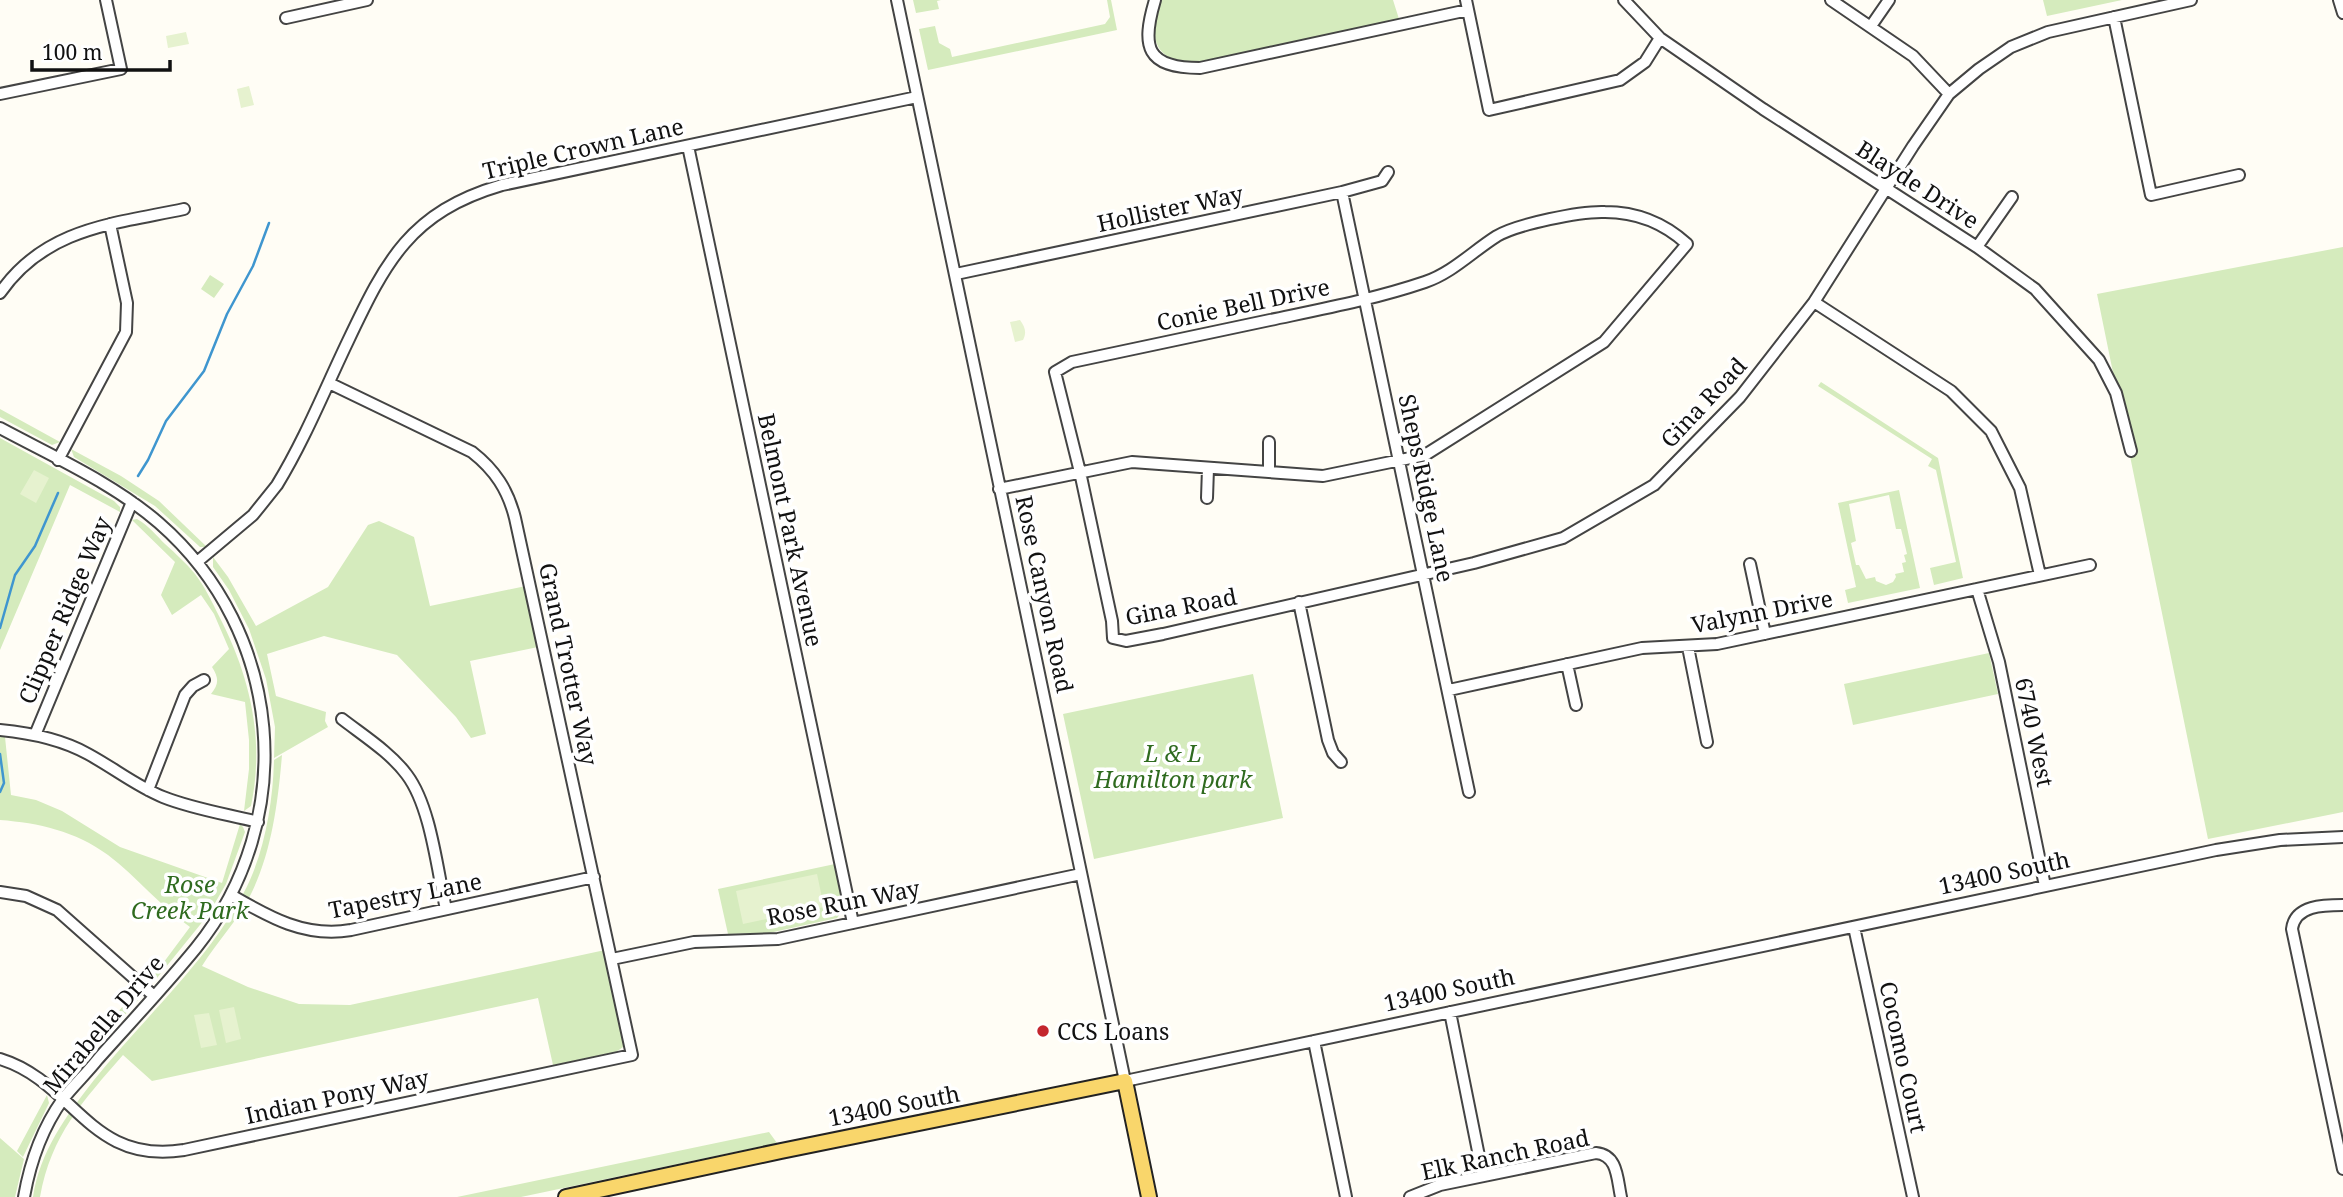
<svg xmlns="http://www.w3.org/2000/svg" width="2343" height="1197" font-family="'Noto Serif',serif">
<rect width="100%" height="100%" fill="#fffdf5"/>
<!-- green -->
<path fill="#d5ebbd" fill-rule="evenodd" d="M913,0h28l-4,1 2,8 -23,4z
M1107,0h4l6,30 -189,40 -9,-41 16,-3 4,17 11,6 2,8 153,-33 5,-7z
M1160,0h233l6,19 -210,45c-41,-8 -37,-31 -29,-64z
M2043,0h79l-75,16z
M2343,247v565l-135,27 -111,-545z
M210,275l14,9 -10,14 -13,-9z
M1821,382l117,76 25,120 -29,7 -4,-17 26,-6 -20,-92 -8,-4 4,-7 -114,-73z
M0,409l60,33 -8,3 -52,-28z
M0,438l114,63 6,6v5l-50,-27 -70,165z
M71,449l50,27 38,25 48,46h-7l-45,-41 -81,-49z
M1899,490l21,98 -72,15 -3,-13 11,-3 -18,-84zM1889,495l7,34h5l6,25 -3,1 2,7 -4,1 2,9 -9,2 1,3 -3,5 -7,3 -10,-4 -1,-4 -9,2 -7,-14h-3l-5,-22 5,-2 -7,-37z
M137,519c11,6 20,17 28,25 11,10 21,19 30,30 10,13 17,28 24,42 31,60 46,123 32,190l-7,5 5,-42v-29l-4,-38 -34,-8c8,-10 8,-16 1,-27l17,-18 -15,-35 -13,-19 -29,20 -11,-20 14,-33 -43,-42z
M379,521l35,16 16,69 96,-20 12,61 -68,14 16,73 -15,4 -15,-21 -59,-62 -73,-19 -57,18 9,42 50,16 -1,9 3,6 -54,31 1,-31 -9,-48 -17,-50 -20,-39 -16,-23v-10l15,20 28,49 72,-39 40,-62z
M1989,653l9,41 -145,31 -9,-41z
M1253,674l30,144 -189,41 -31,-145z
M0,737h5l6,58 25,5 26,11 58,36 102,36 18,-59 3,3 2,5 -19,52 -18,31 -51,63h-5l38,-51c-30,-21 -53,-50 -82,-72 -33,-24 -69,-32 -108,-35z
M282,755c-4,47 -10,96 -31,139 -13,26 -34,48 -49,72l46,21 51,17 51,1 255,-55 19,88 -1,9 -7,5 -63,13 -15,-67 -386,83 -29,-26c-40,46 -72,80 -83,142h-7c7,-46 33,-81 61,-117 48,-60 113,-118 149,-186 21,-38 30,-91 31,-134z
M835,864l8,46 -6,8 -68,15 -41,1 -10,-45z
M138,989l2,5 -2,6 -71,80 -7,5 -5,-1z
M47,1095l2,8 -26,54 -6,-6z
M769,1132l8,11 -256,54h-64z
M0,1138l24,21 -9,38h-15z"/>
<!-- pitch -->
<path fill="#e6f2cf" d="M186,32l3,12 -21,4 -2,-12z
M249,86l5,19 -13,3 -4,-19z
M1020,320c5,7 7,12 3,20l-8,2 -5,-20z
M34,470l15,8 -13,25 -16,-9z
M817,874l7,33 -81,17 -7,-33z
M234,1007l7,32 -15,4 -7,-33z
M209,1013l8,32 -16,3 -7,-33z"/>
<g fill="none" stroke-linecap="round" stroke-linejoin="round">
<!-- stream -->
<path stroke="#3f96cf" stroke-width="2.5" d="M138,476l10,-16 18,-39 38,-50 23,-57 26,-48 16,-43
M0,628l15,-53 20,-29 23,-53
M0,754l4,29 -4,9"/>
<defs>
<path id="minor" d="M897,0l228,1081 1091,-231 64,-10 63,-3
M1155,0c-14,47 -9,68 45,68l268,-58
M1466,0l23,110 131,-30 25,-18 15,-24
M1624,0l36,38 103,71 214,138 58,42 64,71 17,33 15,58
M1831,0l82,56 36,38
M2339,0l4,13
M2114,17l37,178 88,-20
M286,18l81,-18
M1871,26l18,-26
M0,94l121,-25 -15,-69
M688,146l165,777
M1342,192l127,600
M1977,247l35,-50
M956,274l386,-82 40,-11 6,-9
M0,293c45,-65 113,-69 184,-84
M1814,302l137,89 40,40 29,57 20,87
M0,428c54,29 113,55 159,95 125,109 141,296 37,425 -31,38 -65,74 -98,111 -11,14 -24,26 -35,40 -20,28 -33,64 -39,98
M58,460l68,-128 1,-29 -17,-79
M1269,472v-30
M999,489l133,-27 191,14 102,-21 179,-113 83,-98c-23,-21 -51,-32 -82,-32 -25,-1 -87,12 -108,24 -24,15 -45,37 -72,46 -50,17 -103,27 -155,38 -66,14 -132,28 -198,42l-17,10 25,100 32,149 1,17 13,3 37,-7 311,-71 89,-25 91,-53 86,-88 74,-95 99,-156 36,-52 30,-25 32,-22 37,-15 143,-32
M1207,498l1,-30
M197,562l56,-47 24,-30c28,-46 48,-96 71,-144 38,-80 62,-129 154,-156l415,-88
M1750,564l15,70
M1977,589l22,73 46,224
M1299,602l29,138 5,13 8,9
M1688,647l19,95
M1567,664l9,41
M1449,690l193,-42 75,-4 373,-79
M342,719c22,17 49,34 65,56 24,32 30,95 39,134
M0,730c31,3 61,9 88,24 26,14 48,32 75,43 30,12 63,17 95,25
M35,735l97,-233
M148,790l37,-95 8,-9 11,-6
M0,892l26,4 31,14 97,86
M231,895c38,22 74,43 120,35l243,-53
M2343,905c-19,0 -48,0 -51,24l51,240
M1854,927l59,270
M612,959l82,-17 84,-3 303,-65
M1450,1012l33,164
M1314,1041l32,156
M0,1059c75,23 89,106 184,91l448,-95 -117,-537c-7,-28 -20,-48 -43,-66l-143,-69
M1410,1197l30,-12 156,-32c22,2 21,26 25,44"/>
<path id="major" d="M566,1197l215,-46 344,-70 24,116"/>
</defs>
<!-- minor casing -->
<use href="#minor" stroke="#444" stroke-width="14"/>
<!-- major casing -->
<use href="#major" stroke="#222" stroke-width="18"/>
<!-- minor -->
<use href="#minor" stroke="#fff" stroke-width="10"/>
<!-- major -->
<use href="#major" stroke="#f9d66b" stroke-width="14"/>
</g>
<!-- markers -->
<circle fill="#c4262e" stroke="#fff" stroke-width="2.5" cx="1043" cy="1031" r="7"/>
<g text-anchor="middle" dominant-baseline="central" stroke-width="7" stroke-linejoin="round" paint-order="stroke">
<!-- street labels -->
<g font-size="23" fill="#111" stroke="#fff">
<text transform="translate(583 148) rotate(-13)">Triple Crown Lane</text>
<text transform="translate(1918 184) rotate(33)">Blayde Drive</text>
<text transform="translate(1170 208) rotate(-12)">Hollister Way</text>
<text transform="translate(1243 304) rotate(-12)">Conie Bell Drive</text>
<text transform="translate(1703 402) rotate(-47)">Gina Road</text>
<text transform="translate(1427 488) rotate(78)">Sheps Ridge Lane</text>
<text transform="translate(791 530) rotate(78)">Belmont Park Avenue</text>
<text transform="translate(1045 594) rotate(78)">Rose Canyon Road</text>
<text transform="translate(1181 606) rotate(-11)">Gina Road</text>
<text transform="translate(64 610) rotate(-67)">Clipper Ridge Way</text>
<text transform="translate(1762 611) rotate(-11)">Valynn Drive</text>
<text transform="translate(569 664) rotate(78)">Grand Trotter Way</text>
<text transform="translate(2035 732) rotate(78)">6740 West</text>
<text transform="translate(2004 872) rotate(-12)">13400 South</text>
<text transform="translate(405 895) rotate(-11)">Tapestry Lane</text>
<text transform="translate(843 902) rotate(-11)">Rose Run Way</text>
<text transform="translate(1449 989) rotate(-12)">13400 South</text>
<text transform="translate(103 1024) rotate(-50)">Mirabella Drive</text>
<text transform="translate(1904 1057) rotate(78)">Cocomo Court</text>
<text transform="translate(337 1096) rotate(-12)">Indian Pony Way</text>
<text transform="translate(894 1105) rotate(-11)">13400 South</text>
<text transform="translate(1505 1154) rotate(-12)">Elk Ranch Road</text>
</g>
<!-- park labels -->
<g font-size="23" font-style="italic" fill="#2f6b1f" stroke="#fff">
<text x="1173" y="753">L &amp; L<tspan x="1173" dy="26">Hamilton park</tspan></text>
<text x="190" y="884">Rose<tspan x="190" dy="26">Creek Park</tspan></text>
</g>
<!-- poi labels -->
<g font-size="23" fill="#111" stroke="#fff" text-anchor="start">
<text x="1057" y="1031">CCS Loans</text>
</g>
</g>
<!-- scale -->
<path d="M32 60v10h138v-10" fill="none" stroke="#111111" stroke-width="3.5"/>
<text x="42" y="60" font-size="21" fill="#111111" stroke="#ffffff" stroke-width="5" paint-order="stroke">100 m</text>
</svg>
